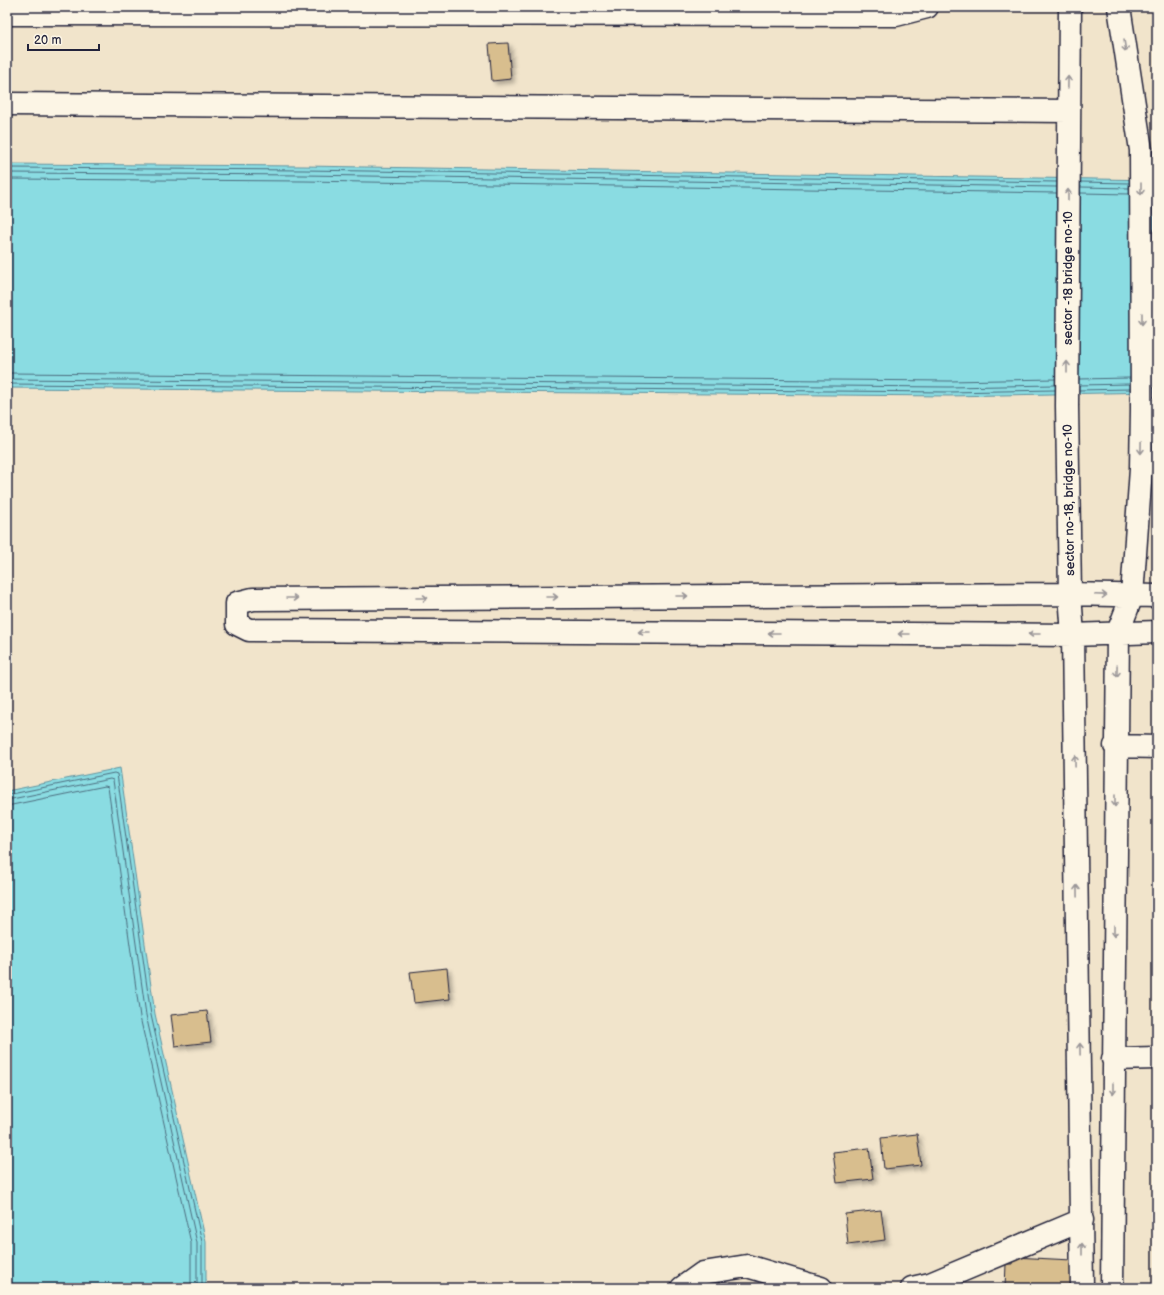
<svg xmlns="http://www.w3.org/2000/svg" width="1164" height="1295" font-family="'Balsamiq Sans',sans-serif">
<defs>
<filter id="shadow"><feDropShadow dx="3.5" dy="3.5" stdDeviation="2" flood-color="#0004"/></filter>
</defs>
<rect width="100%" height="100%" fill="#f1e4cb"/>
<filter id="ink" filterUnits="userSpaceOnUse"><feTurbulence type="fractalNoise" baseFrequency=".025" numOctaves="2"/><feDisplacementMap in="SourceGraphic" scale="8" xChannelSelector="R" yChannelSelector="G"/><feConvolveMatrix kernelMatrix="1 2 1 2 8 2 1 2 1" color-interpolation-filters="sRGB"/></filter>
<g filter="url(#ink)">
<!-- water -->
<path fill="#8adce2" stroke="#60929f" d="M7,164l297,2 853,14v212l-208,4 -942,-8z
M120,768l35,246 51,228v46h-199v-497z"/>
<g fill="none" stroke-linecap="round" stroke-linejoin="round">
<!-- shore -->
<path stroke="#4c6c7e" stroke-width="1" d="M7,168l297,2 753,12
M7,173l297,2 753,12
M7,179l297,2 753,12
M1081,182l48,1
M1081,187l48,1
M1081,193l48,1
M7,373l942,8 106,-2
M7,379l942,8 106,-2
M1079,379l51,-1
M7,384l942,8 106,-2
M1079,385l51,-1
M1079,390l51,-1
M7,795l107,-22 3,1 34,241 51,227v46
M7,800l103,-21 3,1 33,235 51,228v45
M7,806l98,-20 3,1 32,230 51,226v45"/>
</g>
<!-- building -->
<path fill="#d8be8e" stroke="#22223b" filter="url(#shadow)" d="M508,43l3,36 -19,2 -3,-37z
M447,968l3,31 -36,4 -4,-31z
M207,1011l4,31 -36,4 -4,-31z
M917,1134l4,31 -37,4 -3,-31z
M869,1148l4,31 -36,4 -4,-31z
M881,1210l4,30 -37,5 -3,-31z
M1013,1257l59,3 3,28h-70l1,-24h6z"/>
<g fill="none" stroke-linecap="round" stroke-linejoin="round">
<defs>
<path id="minor" d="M1070,7l-3,399 3,188 3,41 9,653
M7,14l889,1 31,-8
M7,104l1061,7
M1157,596l-87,-2 -817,5 -16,4v21l12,6 824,5 84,-3
M1115,746l42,1
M1113,1059l44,-1
M682,1288l21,-15 44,-7 74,22
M912,1288l18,-4 152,-64
M1112,1288l6,-656 14,-36 9,-127 1,-60 -1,-259 -22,-143"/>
</defs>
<!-- minor casing -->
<use href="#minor" stroke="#22223b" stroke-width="25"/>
<!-- minor -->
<use href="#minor" stroke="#fcf5e5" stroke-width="22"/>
</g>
<!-- one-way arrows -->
<defs><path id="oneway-shaft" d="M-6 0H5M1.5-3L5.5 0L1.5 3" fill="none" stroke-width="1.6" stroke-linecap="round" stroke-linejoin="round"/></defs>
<g stroke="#9a9698">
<use href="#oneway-shaft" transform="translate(1125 46) rotate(81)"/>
<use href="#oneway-shaft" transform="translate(1068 82) rotate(-89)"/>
<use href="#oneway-shaft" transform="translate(1141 189) rotate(90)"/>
<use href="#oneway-shaft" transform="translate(1068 195) rotate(-90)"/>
<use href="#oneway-shaft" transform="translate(1142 319) rotate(90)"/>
<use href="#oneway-shaft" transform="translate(1067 367) rotate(-90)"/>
<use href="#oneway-shaft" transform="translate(1141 448) rotate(91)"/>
<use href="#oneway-shaft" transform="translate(1101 595) rotate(2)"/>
<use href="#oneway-shaft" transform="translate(682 596)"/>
<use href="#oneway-shaft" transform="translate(552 597)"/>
<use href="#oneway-shaft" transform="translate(292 598)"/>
<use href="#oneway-shaft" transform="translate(422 598)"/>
<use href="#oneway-shaft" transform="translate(644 632) rotate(-180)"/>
<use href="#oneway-shaft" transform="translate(774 633) rotate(-180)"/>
<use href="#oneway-shaft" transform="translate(904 634) rotate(-180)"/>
<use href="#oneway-shaft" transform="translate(1034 634) rotate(-180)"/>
<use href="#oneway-shaft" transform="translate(1117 671) rotate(91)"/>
<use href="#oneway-shaft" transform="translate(1075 761) rotate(-91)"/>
<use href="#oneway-shaft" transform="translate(1115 801) rotate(90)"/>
<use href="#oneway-shaft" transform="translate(1077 891) rotate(-91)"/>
<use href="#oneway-shaft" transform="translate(1114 931) rotate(90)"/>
<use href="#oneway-shaft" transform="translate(1080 1049) rotate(-91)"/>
<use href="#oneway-shaft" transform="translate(1113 1089) rotate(90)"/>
<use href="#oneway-shaft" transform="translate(1082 1249) rotate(-90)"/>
</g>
</g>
<g text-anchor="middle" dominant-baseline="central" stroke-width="3.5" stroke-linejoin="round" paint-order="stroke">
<!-- street labels -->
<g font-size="13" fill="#22223b" stroke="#fcf5e5">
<text transform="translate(1068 278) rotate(-90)">sector -18 bridge no-10</text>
<text transform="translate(1069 500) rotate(-91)">sector no-18, bridge no-10</text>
</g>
</g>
<!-- margin -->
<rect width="1164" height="1295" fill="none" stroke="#fcf5e5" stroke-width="24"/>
<rect x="12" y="12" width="1140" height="1271" fill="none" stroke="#22223b" stroke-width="1.5" filter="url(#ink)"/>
<!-- scale -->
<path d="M28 44v6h71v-6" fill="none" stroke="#22223b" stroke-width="2"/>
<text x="34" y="44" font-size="12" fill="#22223b" stroke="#fcf5e5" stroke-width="3" paint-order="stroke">20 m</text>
</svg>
